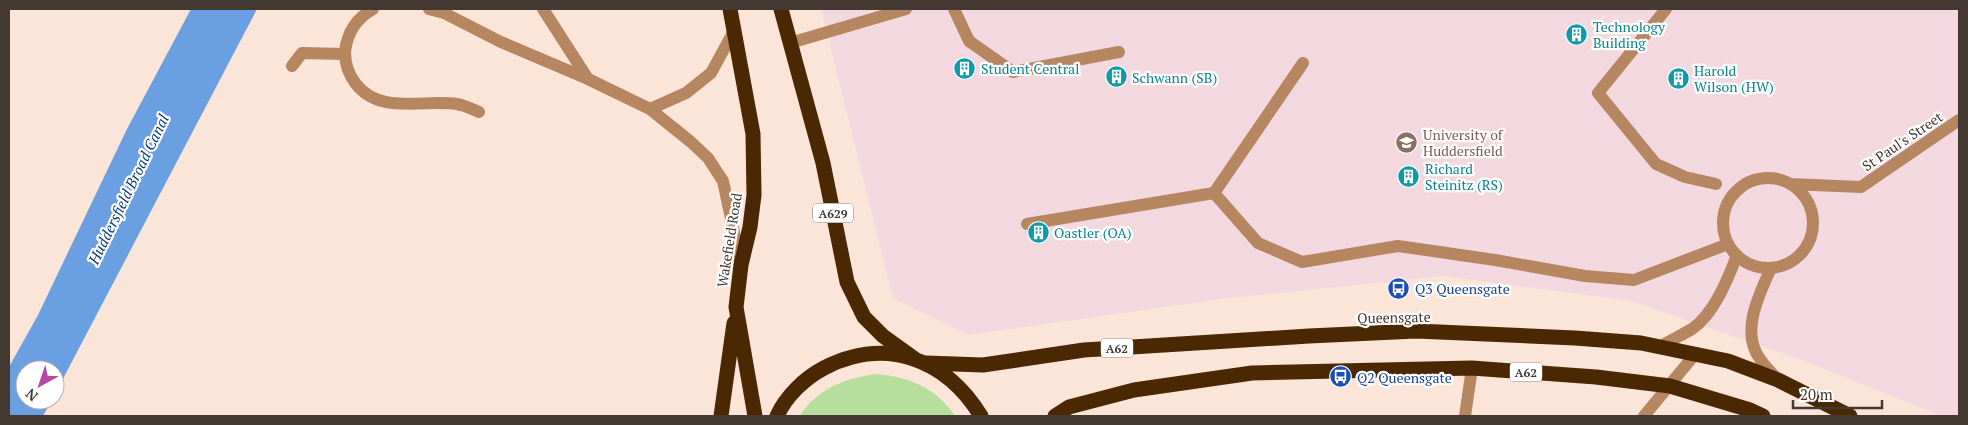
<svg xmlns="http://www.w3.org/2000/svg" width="1968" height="425" font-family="'PT Serif',serif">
<rect width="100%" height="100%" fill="#fbe5d9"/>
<!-- education -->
<path fill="#f3d9df" d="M821,9h1138v407h-18l-136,-55 -174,-60 -188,-25 -222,23 -253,36 -75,-37z"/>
<!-- green -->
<path fill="#b6df9e" d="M877,374c33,3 59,14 78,42h-155c17,-28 46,-38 77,-42z"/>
<!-- water -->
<path fill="#6a9fe1" d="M191,9h66l-202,385v-24h-30v30h27l-9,16h-34v-49l29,-52 89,-186z"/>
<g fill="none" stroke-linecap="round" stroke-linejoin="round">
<!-- minor -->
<path stroke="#b58660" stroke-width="12" d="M373,9c-16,9 -26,24 -28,43 0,13 3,22 11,32 24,31 67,15 101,20 7,1 15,5 22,8
M429,9l15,4 57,29 87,37 62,30 41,33 17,16 15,23 18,84
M543,9l45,70
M954,9l15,32 44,31 106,-20
M1666,9l-68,84 58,71 29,13 31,7
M790,43l116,-34
M292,66l10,-13 43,1
M650,109l36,-16 25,-20 24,-44
M1723 223a45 45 0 1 1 90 0a45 45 0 1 1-90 0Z
M1790,184l71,3 98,-67
M1214,193l89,-130
M1027,224l187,-31 44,50 44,19 96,-16 97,14 90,16 49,4 94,-36
M1771,268c-12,27 -31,64 -11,91 5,8 12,14 18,21
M1661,346c10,-6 21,-11 31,-17 22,-15 36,-50 45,-74
M1465,416l7,-48
M1644,416l52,-63"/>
<!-- highway -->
<path stroke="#4a2804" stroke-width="15" d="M730,9l23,125 1,61 -4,32 -9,38 -5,42 19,109
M781,9l42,154 24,119 17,35 19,19 32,23
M926,363l57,2 101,-15 225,-14 107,-5 159,7 66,5 87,18 50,19 72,36
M721,416l13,-93
M777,416c9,-20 28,-38 47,-48 62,-32 122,-9 157,48
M1055,416l14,-9 65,-17 118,-17 220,-5 124,9 74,9 80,24 13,6"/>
</g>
<!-- icons -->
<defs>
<symbol id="building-disc" viewBox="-11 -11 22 22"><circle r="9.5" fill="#0f9aa8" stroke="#fff"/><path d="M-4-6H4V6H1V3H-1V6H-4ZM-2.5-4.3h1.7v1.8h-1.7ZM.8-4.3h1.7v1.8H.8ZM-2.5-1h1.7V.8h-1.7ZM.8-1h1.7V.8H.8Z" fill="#fff"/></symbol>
<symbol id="university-disc" viewBox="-11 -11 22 22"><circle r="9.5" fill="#8d6e63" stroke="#fff"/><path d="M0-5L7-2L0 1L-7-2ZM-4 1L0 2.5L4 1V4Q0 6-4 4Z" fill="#fff"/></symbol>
<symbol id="bus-disc" viewBox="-11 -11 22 22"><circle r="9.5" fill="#1a4fb4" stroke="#fff"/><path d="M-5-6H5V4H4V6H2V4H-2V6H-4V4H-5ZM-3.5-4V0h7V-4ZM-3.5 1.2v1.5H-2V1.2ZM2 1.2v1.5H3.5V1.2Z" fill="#fff"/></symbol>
</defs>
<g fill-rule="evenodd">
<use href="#building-disc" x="1564" y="22" width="25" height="25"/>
<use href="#building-disc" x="952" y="56" width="25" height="25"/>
<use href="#building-disc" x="1104" y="64" width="25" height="25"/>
<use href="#building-disc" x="1666" y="66" width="25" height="25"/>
<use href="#university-disc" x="1394" y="130" width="25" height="25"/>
<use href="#building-disc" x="1396" y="164" width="25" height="25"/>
<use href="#building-disc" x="1026" y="220" width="25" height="25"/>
<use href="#bus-disc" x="1386" y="276" width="25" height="25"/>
<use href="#bus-disc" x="1328" y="364" width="25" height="25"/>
</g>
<g text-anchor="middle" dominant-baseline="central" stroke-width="4.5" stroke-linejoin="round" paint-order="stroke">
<!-- shield labels -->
<g fill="#fff" stroke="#7b7470" stroke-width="1">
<rect x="813" y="203.5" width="40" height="19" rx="4"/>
<rect x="1101" y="338.5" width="32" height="19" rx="4"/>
<rect x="1510" y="362.5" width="32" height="19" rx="4"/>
</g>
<g font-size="12" font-weight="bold" fill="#433832">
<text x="833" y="213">A629</text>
<text x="1117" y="348">A62</text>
<text x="1526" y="372">A62</text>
</g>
<!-- culture labels -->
<g font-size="14" fill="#0d838f" stroke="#fff" text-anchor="start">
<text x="1593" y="26">Technology<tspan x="1593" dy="16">Building</tspan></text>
<text x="981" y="68">Student Central</text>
<text x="1694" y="70">Harold<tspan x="1694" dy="16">Wilson (HW)</tspan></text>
<text x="1132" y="77">Schwann (SB)</text>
<text x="1425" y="168">Richard<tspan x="1425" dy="16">Steinitz (RS)</tspan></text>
<text x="1054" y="232">Oastler (OA)</text>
</g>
<!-- education labels -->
<g font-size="14" fill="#785e54" stroke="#fff" text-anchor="start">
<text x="1423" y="134">University of<tspan x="1423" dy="16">Huddersfield</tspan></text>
</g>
<!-- street labels -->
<g font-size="14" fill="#433832" stroke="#fff">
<text transform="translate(1902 141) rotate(-34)">St Paul's Street</text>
<text transform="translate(729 240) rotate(-81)">Wakefield Road</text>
<text transform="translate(1394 317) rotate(-1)">Queensgate</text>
</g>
<!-- transit labels -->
<g font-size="14" fill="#164399" stroke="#fff" text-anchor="start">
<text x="1415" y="288">Q3 Queensgate</text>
<text x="1357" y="377">Q2 Queensgate</text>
</g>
<!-- water labels -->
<g font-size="15" font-style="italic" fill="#063e7a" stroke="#fff">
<text transform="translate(128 189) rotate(-64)">Huddersfield Broad Canal</text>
</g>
</g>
<!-- border -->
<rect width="1968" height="425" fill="none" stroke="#433832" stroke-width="20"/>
<!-- north arrow -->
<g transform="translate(40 385) rotate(220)"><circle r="24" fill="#ffffff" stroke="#b4afad"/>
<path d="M0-4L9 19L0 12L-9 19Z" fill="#b748a5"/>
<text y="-8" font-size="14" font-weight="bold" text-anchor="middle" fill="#433832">N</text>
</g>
<!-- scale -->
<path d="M1793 400v8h89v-8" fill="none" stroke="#433832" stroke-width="2.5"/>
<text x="1800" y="400" font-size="15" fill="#433832" stroke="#ffffff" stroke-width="4" paint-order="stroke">20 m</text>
</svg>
